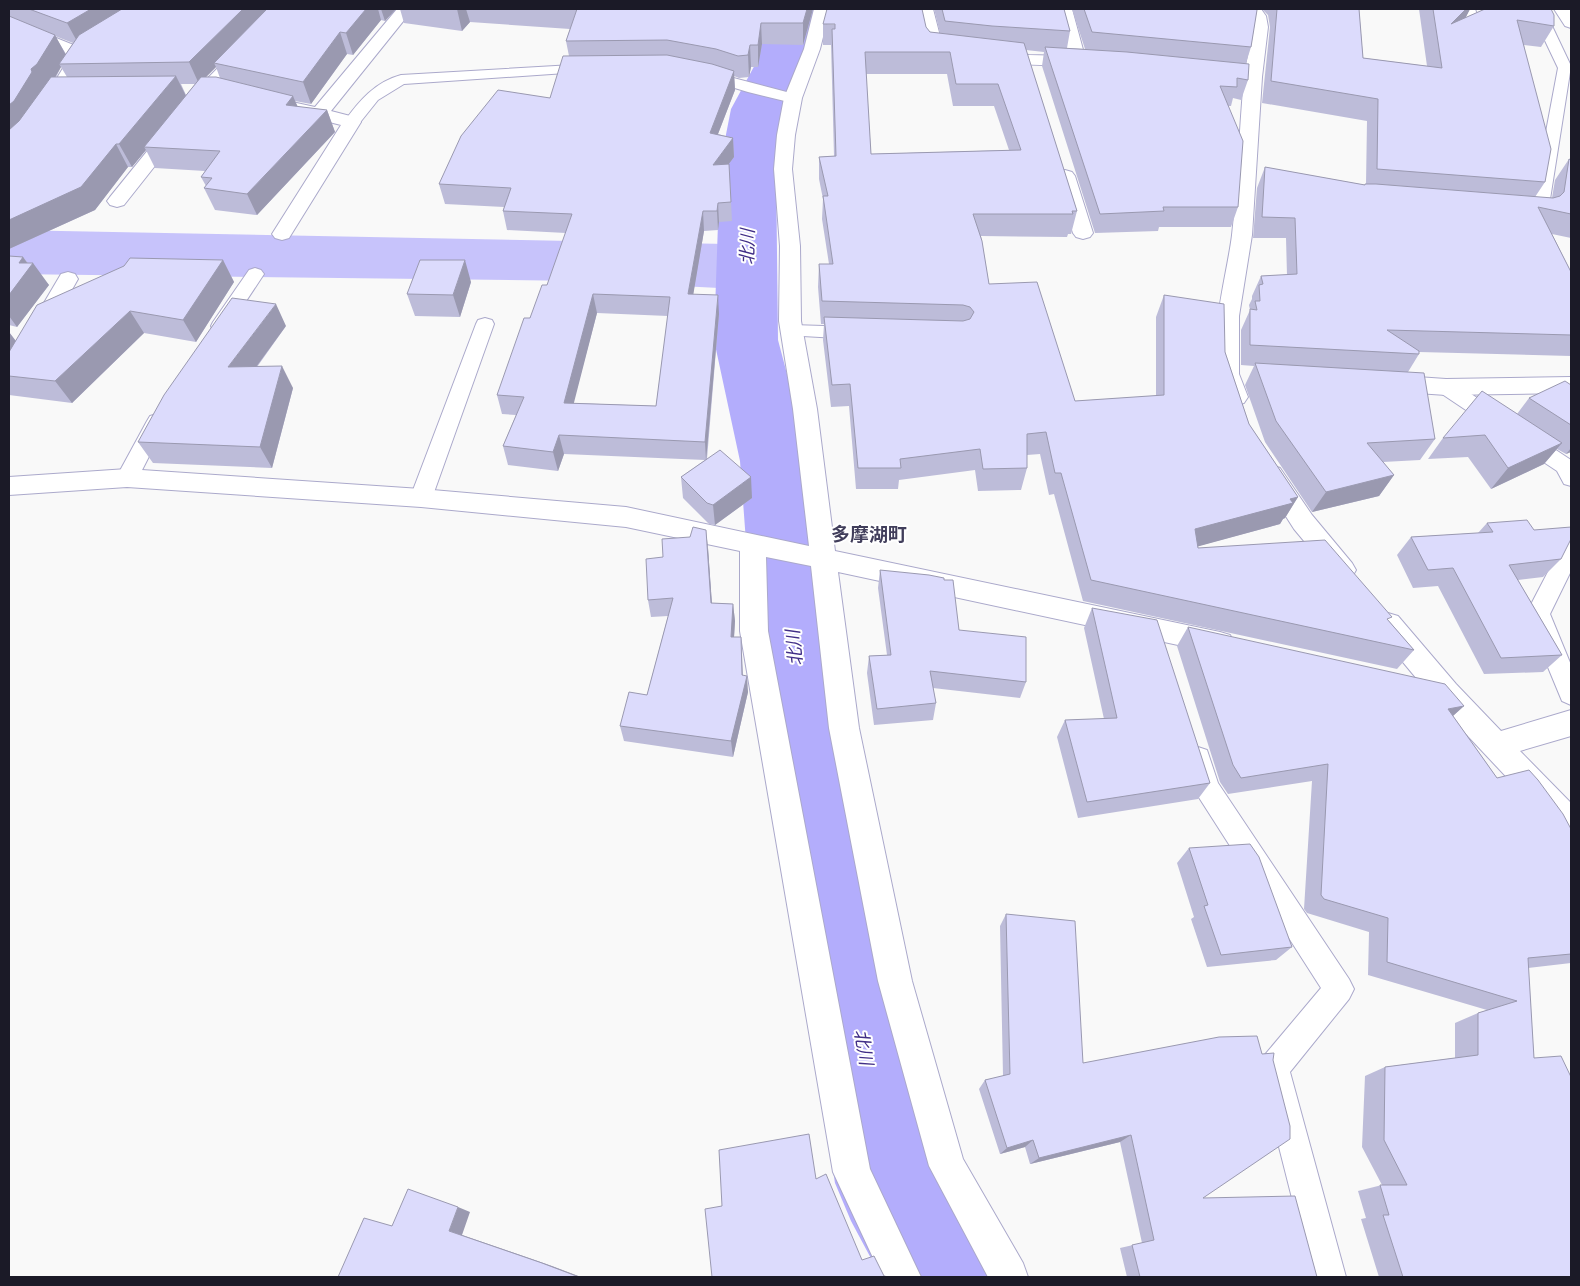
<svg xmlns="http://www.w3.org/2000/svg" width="1580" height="1286" font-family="'Archivo Narrow','Noto Sans JP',sans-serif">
<rect width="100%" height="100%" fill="#f9f9f9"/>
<!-- green -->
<path fill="#c7c3fb" d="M9,230l718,14 -8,44 -136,-7 -574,-7z"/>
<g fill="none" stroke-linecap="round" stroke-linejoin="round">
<!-- river -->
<path fill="#b3adfc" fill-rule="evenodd" d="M772,9h46l-11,52 -24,48 -7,56 2,175 32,121 32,242 97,461 44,73 16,40h-118l-30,-56 -16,-38 -77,-480 -18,-242 -26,-121 6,-175 11,-56 26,-48z"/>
<defs>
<path id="lane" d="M1461,9h14l5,14 -2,3h-10z
M1530,9h14l27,57 -23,146 -3,4 -6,1 -22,-2 -3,-4 3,-4 15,-1 26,-138z
M590,64l5,1 2,3 -2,3 -191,13 -26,16 -20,25h-12l-2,-3c15,-21 31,-40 57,-47z
M703,70l95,25 3,3 -3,3 -5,2 -45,-11 -50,-15 -2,-3 2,-3z
M255,268l6,2 3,4 -37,56 -7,2 -7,-2 -2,-4 2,-4 36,-52z
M485,318l7,2 2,4 -62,174 -3,6 -8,2 -8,-2 -3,-6 66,-174 2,-4z
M792,325l63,2 7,2 2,4 -2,4 -7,2 -70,-4 -2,-4 2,-4z
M1446,380l7,2 118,78v26l-7,-2 -7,-13 -118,-79 -3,-5 3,-5z
M157,414l7,2 3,5 -29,57 -4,6 -7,2 -7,-2 -4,-6 31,-57 3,-5z
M1571,540v31l-21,43 21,51v40l-9,-4 -36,-87 37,-71z
M1198,747l9,3 11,33 131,196 5,10 -5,10 -59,73 56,205h-34l-53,-209 4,-11 58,-69 -123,-192 -13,-38 4,-8z"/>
<path id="street" d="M276,9h17l-82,86 -87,110 -7,2 -7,-2 -3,-4 3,-4 89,-110z
M397,9h16l-82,102 27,7 3,4 -72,116 -7,2 -7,-2 -3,-4 69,-109 -55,-14 -3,-4 3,-4 6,-1 23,5z
M814,9h16l-10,40 -18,49 -7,37 -3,34 8,77 1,75 16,88 18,142 385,81 10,3 4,8 -4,8 -10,3 -382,-82 21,156 53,253 51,178 60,104 5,14h-40l-59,-111 -51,-185 -49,-253 -18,-162 -45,-9 2,74 102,538 51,108h-39l-49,-105 -93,-541v-80l-114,-24 -205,-20 -294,-20 -118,8v-18l118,-8 294,20 205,18 183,39 -16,-137 -14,-88 1,-75 -6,-77 3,-34 7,-37 20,-49z
M917,9h16l9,35 87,11 39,1 -12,-47h16l13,48 5,4 -3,4 -6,1c-51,-1 -103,-2 -153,-14z
M1245,9h16l5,7 2,11 -6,50 -10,158 -13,81v58l9,23 -4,6 -8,2 -8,-2c-27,-46 -2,-119 4,-168 6,-52 7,-104 12,-156 2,-22 14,-50 1,-70z
M1554,9h16l1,19 -6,-2z
M9,19l77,31 2,4 -2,4h-12l-65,-28z
M1065,170l7,2 3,4 18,57 -3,4 -7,2 -7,-2 -3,-4 -18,-57 3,-4z
M68,272l7,2 3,5 -61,108 -8,2v-27l52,-88z
M1388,375l58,4 125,-2v16l-125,2 -58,-4 -8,-2 -3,-6 3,-6z
M1271,465l9,3 32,47 40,48 4,7 -4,7 -9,3 -9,-3 -40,-48 -35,-55 3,-6z
M1388,613l10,3 58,68 45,47 70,-21v26l-51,15 51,52v35l-11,-4 -124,-132 -58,-70 -4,-8 4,-8z"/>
<path id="secondary" d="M142,9h19l-2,3c-14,9 -68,38 -74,48 -17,25 -45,90 -76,97v-16l20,-17 45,-74z"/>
</defs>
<!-- lane casing -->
<use href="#lane" stroke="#aba9cb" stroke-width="2"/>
<!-- street casing -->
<use href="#street" stroke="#aba9cb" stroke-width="2"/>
<!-- secondary casing -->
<use href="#secondary" stroke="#aba9cb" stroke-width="2"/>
<!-- lane -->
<use href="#lane" fill="#fff" fill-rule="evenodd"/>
<!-- street -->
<use href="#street" fill="#fff" fill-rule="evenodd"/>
<!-- secondary -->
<use href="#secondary" fill="#fff" fill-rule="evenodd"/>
</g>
<!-- wall -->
<path fill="#bdbcd9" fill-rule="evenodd" d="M9,9h387l-11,12 -4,-1 -28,35 -6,-1 -36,50 -16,-3 3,6 29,3 8,22 -78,83 -42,-5 -11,-22 2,-2 -5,-9 4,-6 -50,-3 -9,-18 -14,17h-4l-33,43 -86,39zM55,36l18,7 -7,11zM61,67l6,10h-11zM216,67l4,11 -14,-1zM181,84h14l-9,11z
M400,9h413l-10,36 -41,-1 -4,23h-7l-2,10 -10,1 -5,-2 1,14 -17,44 15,4 1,19 -5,7 3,57 -13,1 -1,8 -14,1 -11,63 26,20 -12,145 45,39 -37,27 -6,-1 -26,-26 -2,-21 24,-17 -141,-6 -6,17 -50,-6 -5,-19 13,-31 -14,-1 -5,-19 33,-77 17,-33 19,-52 -59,-3 -4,-19 1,-4 -59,-3 -6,-20 111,-86 19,-42 -3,-15 4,-12 -100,-7 -8,9 -58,-8zM597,313l71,3 -12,90 -83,-3z
M934,9h130l6,22 -3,17 18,1 -13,-40h185l-6,38 -5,16 2,17 -7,20 -8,-2 -2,8h-3l10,101 -7,20h-72l-1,4 -63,2 -53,-167 2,-14 -18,-2 51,161 -6,23h-3l-1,3 -86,-1 8,48 86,117 81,-5v-79l8,-22 61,57 24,72 49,73 -13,21 -2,1 -3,5 -82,22v2l191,73 25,29 -17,19 -314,-68 -29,-107 -5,1 -9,-41 -13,1v13l-6,22 -43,1 -3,-21 -76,10 -1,9h-42l-7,-83 -18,1 -8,-67 1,-16h-3l-3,-37 1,-23h10l-7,-45 1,-20 -4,-20v-22l15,-1 -3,-111h-8v-21l103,3 4,5 10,1zM866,74h81l6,32h41l15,44 -138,4z
M1262,9h97l4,49 64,8 -8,-57h51l-5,9 20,-9 69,17 -13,21 -17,-2 21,137 -10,15 17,1 3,-18 14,-21 2,1v78l-19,-4 19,38v84l-152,-4v2l-11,18 27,67 -15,21 -37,2 11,13 -15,21 -67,16 -47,-70 -20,-57 9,-19 -13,-1v-35l9,-20 -1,-5 3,-6v-3l9,-20 26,-1 -1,-37h-33l4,-50 8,-21 100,18 1,-1 1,-63 -105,-18 8,-76 -2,-12z
M9,256l14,1 5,6 21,22 -32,42 -8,-2z
M223,260l11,22 -38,60 -52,-9 -72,70 -63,-8v-63l7,9z
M471,282l-11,35 -45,-1 -8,-22z
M286,326l-29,41 36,21 -21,80 -119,-5 -15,-21z
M1571,385v67l-5,2 -9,-5 -13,15 -53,25 -23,-32 -40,2 15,-21 74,-24 12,-16z
M1487,523l47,7 27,29 -18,18 -25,3 44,75 -19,17 -59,2 -46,-88 -25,2 -16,-33 14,-18 67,-4z
M708,548l4,55 21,1 2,17 -1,16 8,17 1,21 5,17 -15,65 -109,-16 -4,-15 27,-31 21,-79 -17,1 -3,-17 15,-43z
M880,570l64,10 15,50 67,52 -6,16 -87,-10 3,15 -3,17 -59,5 -7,-52 2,-17 18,-1 -9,-67z
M1092,608l118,175 -12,16 -120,19 -21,-81 8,-17 39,-1 -20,-91z
M1188,627l276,79 -11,10 44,62 74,51v134l-43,5 6,90 37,219h-192l-18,-58 5,-1 -8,-27 24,-6 -20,-38 3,-71 20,-9 70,-9v-35l23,-10 9,-3 -119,-35 1,-43 -62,-19 -3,-4 8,-128 -84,13 -8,-12 -43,-136z
M1189,848l103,99 -16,13 -69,7 -16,-48 3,-2 -17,-54z
M1006,914l77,149 120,135 114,79h-190l-7,-29 22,-5 -22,-101 -90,22 -5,-17 -25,7 -21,-65 6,-9 18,-4 -3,-150z"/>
<!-- shaded-wall -->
<path fill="#9a99b0" d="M91,9h48l-60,36 -12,-22z
M243,9h31l-60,54 2,4 -17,17 -10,-22z
M366,9h12l3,11 -28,35 -7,-22z
M381,9h15l-11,12z
M457,9h9l4,13 -8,9z
M807,9h6l-10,36v-22z
M1466,9h4l-6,12 -13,3z
M761,23l1,21 -4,23v-22z
M340,32l7,22 -36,50 -8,-22z
M55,35l12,22 -8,7 2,3 -11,19 -41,53v-34l22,-36z
M750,45l1,22 -2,10 -1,-22z
M734,71l1,19 -24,62 -1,-19z
M176,76l11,22 -43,49 2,3 -14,17 -13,-23z
M293,96l9,21 -16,-12z
M327,110l8,22 -78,83 -10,-21z
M733,138l1,19 -20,27 -1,-19z
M116,144l12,23 -33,43 -86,39v-29z
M718,203l1,19 -1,8 -1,-19z
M703,211l1,20 -14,83 -2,-20z
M23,257l7,10 3,-4 16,22 -32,42 -8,-11v-21l10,-32z
M223,260l11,22 -38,60 -13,-22z
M465,260l6,22 -11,35 -7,-22z
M593,294l4,19 -28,109 -5,-19z
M718,295l1,19 -13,147 -1,-19z
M276,304l10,22 -46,63 -12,-22z
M130,311l14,22 -72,70 -17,-22z
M9,332l9,12 -9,15z
M282,366l11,22 -21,80 -12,-21z
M559,435l5,19 -6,17 -5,-19z
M1562,443l-18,21 -53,25 17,-21z
M1571,448v4l-5,2z
M1394,475l-15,21 -67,16 14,-20z
M751,477l1,21 -37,27 -2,-20z
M1298,497l-13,21 -2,1 -3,5 -95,26 10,-21 95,-30z
M706,530l2,18 5,72 -2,-17z
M733,604l2,17 -2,33 -2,-17z
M741,637l2,54 4,-15 1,16 -15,65 -2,-16 11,-66z
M1464,706l-19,17 3,-14z
M1131,1135l-11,7 -90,22 9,-6z
M1033,1140l-8,7 -25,7 7,-6z
M458,1207l12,5 -8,23 90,31 29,11h-2l-130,-46z"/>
<!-- building -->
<path fill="#dcdbfc" stroke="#9a99b0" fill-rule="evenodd" d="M29,9h62l-24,14z
M122,9h121l-54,53 -130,2 20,-29z
M267,9h99l-20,24 -6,-1 -37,50 -89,-19z
M577,9h230l-4,14h-42l-3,22h-8l-2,10 -10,1 -22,-7 -49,-9 -101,1z
M827,9h95l4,18 4,5 94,11 53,168h-5l1,3h-100l9,27 7,43 48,-2 38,119 89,-6v-100l60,9 1,48 24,72 49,73 -8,2 3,4 -98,26 3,19 127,-8 67,77 -5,2 27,31 -323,-70 -30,-107h-6l-9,-41 -19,2v34l-44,1 -3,-20 -80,10 1,9h-43l-8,-84 -18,1 -8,-68 139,4 7,-2 4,-7 -4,-5 -7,-2 -141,-4 -3,-37h14l-10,-68h5l-9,-39 17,-1 -4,-127h3v-5h-12zM865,52h85l6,32h42l23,66 -150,4z
M942,9h122l6,22 -78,-5 -47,-5z
M1084,9h173v1l-6,37 -159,-15z
M1277,9h82l4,49 79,10 -9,-59h33l-15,15 34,-15h66l3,6v11l-37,-6 34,129 -6,33 -168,-13 1,-70 -107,-18z
M9,16l46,19 -18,29 -6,5 1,3 -18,29 -5,4z
M1045,47l82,5 122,12 -1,16 -11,-2v9l-17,-1 23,55 -5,66h-75l1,4 -64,3z
M667,55l45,9 22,7 -24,62 23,5 -20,27 16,-1 2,38 -13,1 -1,8h-14l-15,83 30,1 -13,147 -146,-7 -6,17 -50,-6 21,-49 -27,-2 27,-77h6l12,-33h5l25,-71 -69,-3 8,-23 -72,-4 22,-48 37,-46 52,8 13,-42zM593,294l77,3 -14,109 -92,-3z
M176,76l-57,68h-3l-35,43 -72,33v-90l10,-9 32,-44z
M201,77h15l77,19 -7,9 41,5 -80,84 -43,-6 8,-10 -11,-1 19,-26 -76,-4z
M1569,159l2,1v54l-33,-7 33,65v63l-184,-5 32,21v3l-169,-9v-36l7,1 -2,-9h5l-1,-16 4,-1 -2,-8 36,-2 -2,-56 -33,-1 3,-50 100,18v-1h11l177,14 7,-2 4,-4z
M9,256l14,1 -4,6h14l-24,32z
M130,258l93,2 -40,60 -53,-9 -75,70 -46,-5v-24l28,-47 87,-39z
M420,260h45l-12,35 -46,-1z
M232,298l44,6 -48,63 54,-1 -22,81 -122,-5 26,-47z
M1255,363l169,10 11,66 -68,4 27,32 -68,17 -50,-71z
M1565,381l6,4v40l-42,-27z
M1482,391l80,52 -54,25 -23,-33 -42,3z
M720,450l31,27 -38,28 -6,-2 -26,-26z
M1527,520l7,10 37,-3v12l-10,20 -52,6 53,90 -61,3 -48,-90 -25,2 -17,-33 82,-5 -6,-9z
M693,527l13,3 5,73 22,1 -2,33h10l1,38 5,1 -16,65 -111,-15 9,-34 18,3 26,-97 -25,2 -2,-41 17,-2 -1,-18 28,-2z
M880,570l49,5 15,3v2h9l6,50 67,7v45l-96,-11 6,32 -59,6 -8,-53 22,-1z
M1092,608l65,12 53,163 -123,19 -22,-82 52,-2z
M1188,627l257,57 19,22 -16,3 49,69 32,-8 9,10 25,34 8,15v125l-43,4 6,100 27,-2 10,21v200h-168l-20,-62h6l-9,-30h27l-23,-45 1,-73 93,-12v-42l39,-12 -130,-39 1,-44 -64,-19 -3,-4 7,-131 -87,14 -8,-13z
M1250,844l9,13 33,90 -71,8 -17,-49 4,-1 -19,-57z
M1006,914l69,7 8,142 136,-26 38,-1 5,18 12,-1 -1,7 17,66v13l-87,59 92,-2 22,81h-177l-8,-32 22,-5 -23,-105 -92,23 -6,-18 -26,8 -22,-68 25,-6z
M809,1134l7,45 10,-5 36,86 12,-4 10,20 4,1h-176l-7,-68 17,-3 -3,-56z
M408,1189l50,18 -9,24 93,32 37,14h-241l26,-59 28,8z"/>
<g text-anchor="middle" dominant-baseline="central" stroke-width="4" stroke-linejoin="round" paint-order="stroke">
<!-- water labels -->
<g font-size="18" font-style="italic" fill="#412e87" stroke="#fff">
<text transform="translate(747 247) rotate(-89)">北川</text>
<text transform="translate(794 648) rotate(-96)">北川</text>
<text transform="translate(864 1047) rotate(80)">北川</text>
</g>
<!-- quarter labels -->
<g font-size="19" font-weight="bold" fill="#413e5b" stroke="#fff">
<text x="869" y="534">多摩湖町</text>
</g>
</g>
<!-- border -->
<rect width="1580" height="1286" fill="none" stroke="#1b1a27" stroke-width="20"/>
</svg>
